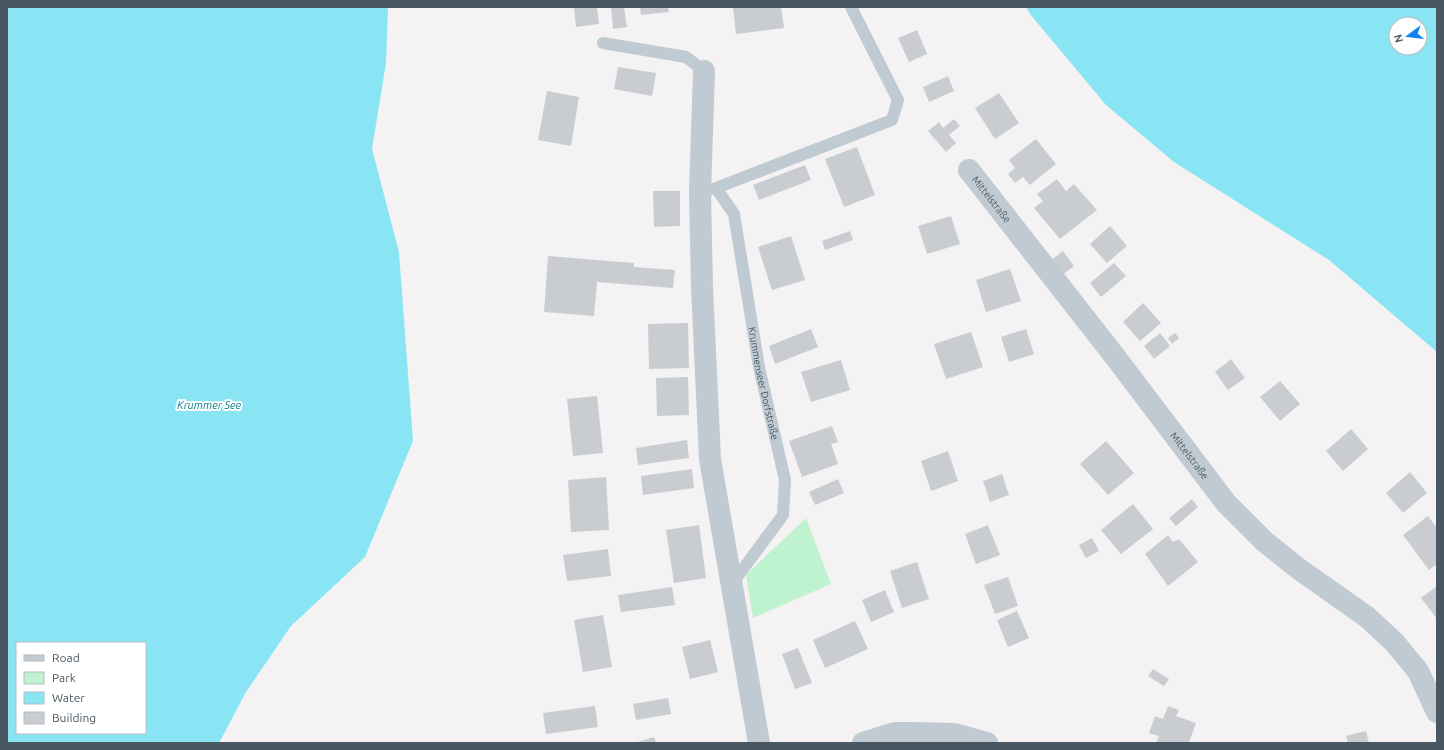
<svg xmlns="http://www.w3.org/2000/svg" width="1444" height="750" font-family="Ubuntu,sans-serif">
<rect width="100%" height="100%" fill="#f4f2f2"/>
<!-- green -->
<path fill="#bff3cf" d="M806,518l25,66 -78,34 -7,-43z"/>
<!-- water -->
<path fill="#89e5f3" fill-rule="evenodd" d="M7,7h381l-2,56 -14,86 27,103 14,189 -48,116 -74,69 -45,66 -27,51h-212zM17,643h128v90h-128z
M1026,7h411v345l-108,-92 -155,-98 -68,-57 -76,-91zM1396,24h24v24h-24z"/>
<!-- building -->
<path fill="#c9cdd2" d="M574,7h23l2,17 -23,3z
M611,7h13l3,20 -14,2z
M640,7h28l1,5 -28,3z
M733,7h48l3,21 -48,6z
M917,30l10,24 -18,8 -11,-24z
M618,67l38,6 -4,23 -38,-7z
M948,76l6,15 -25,11 -6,-15z
M547,91l32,6 -8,49 -33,-6z
M999,93l20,30 -24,16 -20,-31z
M954,119l6,7 -11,9 7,8 -10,9 -18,-21 11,-9 4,6z
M1036,139l20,25 -26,21 -7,-8 -8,6 -7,-9 7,-6 -6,-8z
M857,147l18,48 -31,12 -19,-48z
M805,165l6,15 -52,20 -6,-15z
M1057,179l9,12 8,-7 23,26 -37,29 -26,-31 9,-7 -6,-7z
M653,191h27v35l-26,1z
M951,216l9,28 -33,10 -9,-28z
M1110,226l17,20 -20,17 -17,-19z
M850,231l3,9 -28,10 -3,-9z
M791,236l14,44 -33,10 -14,-43z
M1063,251l11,15 -13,10 -11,-15z
M548,256l86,7v4l41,3 -2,18 -76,-6 -3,34 -50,-4z
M1114,263l12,13 -25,21 -11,-14z
M1010,269l11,32 -35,11 -10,-32z
M1143,303l18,20 -21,18 -17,-19z
M688,323l1,45 -40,1 -1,-45z
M811,329l7,18 -43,17 -6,-18z
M1026,329l8,25 -25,8 -8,-25z
M971,332l12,35 -37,12 -12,-35z
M1160,333l10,13 -16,13 -10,-13z
M1175,333l4,5 -7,6 -4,-6z
M1231,359l14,19 -17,12 -13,-18z
M841,360l9,30 -39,12 -10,-30z
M688,377l1,38 -32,1 -1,-38z
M1280,381l20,23 -20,17 -20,-24z
M597,396l6,57 -30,3 -6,-57z
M832,426l6,16 -7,2 7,20 -36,13 -13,-36z
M1351,429l17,20 -25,22 -17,-20z
M687,440l2,18 -51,7 -2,-17z
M1106,441l28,32 -26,22 -28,-31z
M948,451l10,30 -27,10 -10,-30z
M692,469l2,19 -51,7 -2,-19z
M1410,472l17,21 -24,20 -17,-20z
M1002,474l7,21 -19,7 -7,-21z
M606,477l3,53 -38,2 -3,-52z
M838,479l6,14 -29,12 -6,-13z
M1192,499l6,8 -22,19 -7,-8z
M1133,504l20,25 -32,25 -20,-24z
M1428,516l9,12v36l-8,6 -26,-35z
M699,525l7,53 -32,5 -8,-53z
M988,525l12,30 -24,9 -11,-30z
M1168,535l5,7 6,-3 19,23 -30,24 -23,-32z
M1092,538l7,13 -13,7 -7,-13z
M608,549l3,27 -44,5 -4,-26z
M917,562l12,37 -27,9 -12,-37z
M1008,577l10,29 -23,8 -11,-29z
M1437,586v33l-16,-21z
M672,587l3,18 -54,7 -3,-17z
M885,590l9,22 -23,10 -9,-22z
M1017,611l12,27 -21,9 -11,-27z
M603,615l9,52 -29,5 -9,-52z
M855,621l13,28 -43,19 -12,-28z
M710,640l8,32 -28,7 -8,-32z
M798,648l14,35 -17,6 -13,-35z
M1153,669l16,10 -5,7 -16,-10z
M668,698l3,16 -35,6 -3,-16z
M595,706l3,21 -52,7 -3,-21z
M1168,706l11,4 -3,6 20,7 -7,20h-33l3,-7 -10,-3 6,-17 8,3z
M1366,731l3,12h-21l-2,-7z
M654,737l2,6h-22z"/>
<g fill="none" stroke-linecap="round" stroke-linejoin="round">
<!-- service -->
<g stroke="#bfcad2" stroke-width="12">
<path d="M603,43l83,14 18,14"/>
<path d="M716,188l176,-68 6,-20 -47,-93"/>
<path id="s1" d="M700,192l16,-4 18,26 25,153 26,113 -2,35 -51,69"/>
</g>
<!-- minor -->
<g stroke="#bfcad2" stroke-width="22">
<path d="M704,71l-4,121 2,95 8,172 49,284"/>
<path id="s2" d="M969,170l144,184 113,149 38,38 35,28 68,48 27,25 24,29 19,41"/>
<path d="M863,743l32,-10h17l43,1 32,9"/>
</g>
</g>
<g text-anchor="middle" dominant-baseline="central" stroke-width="4" stroke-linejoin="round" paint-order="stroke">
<!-- street labels -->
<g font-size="10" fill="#485761" stroke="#fff">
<text stroke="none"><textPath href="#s2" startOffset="37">Mittelstraße</textPath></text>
<text stroke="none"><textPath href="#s1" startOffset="220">Krummenseer Dorfstraße</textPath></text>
<text stroke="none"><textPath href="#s2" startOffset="361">Mittelstraße</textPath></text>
</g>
<!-- water labels -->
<g font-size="11" font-style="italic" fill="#067d8f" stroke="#fff">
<text x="209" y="405">Krummer See</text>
</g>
</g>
<!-- border -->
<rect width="1444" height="750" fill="none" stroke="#485761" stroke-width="16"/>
<!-- legend -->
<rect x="16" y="642" width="130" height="92" fill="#ffffff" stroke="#b6bcc0"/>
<rect x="24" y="655" width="20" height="6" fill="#bfcad2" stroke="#b6bcc0"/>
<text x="52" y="662" font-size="12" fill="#485761">Road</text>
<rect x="24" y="672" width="20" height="12" fill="#bff3cf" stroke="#b6bcc0"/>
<text x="52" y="682" font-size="12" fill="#485761">Park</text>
<rect x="24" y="692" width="20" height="12" fill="#89e5f3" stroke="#b6bcc0"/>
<text x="52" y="702" font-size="12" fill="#485761">Water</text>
<rect x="24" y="712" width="20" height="12" fill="#c9cdd2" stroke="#b6bcc0"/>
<text x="52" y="722" font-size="12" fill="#485761">Building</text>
<!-- north arrow -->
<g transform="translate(1408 36) rotate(255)"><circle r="19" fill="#ffffff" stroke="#b6bcc0"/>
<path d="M0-3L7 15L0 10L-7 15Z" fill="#0e83f2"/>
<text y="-6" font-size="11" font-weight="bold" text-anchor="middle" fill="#485761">N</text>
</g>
</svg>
